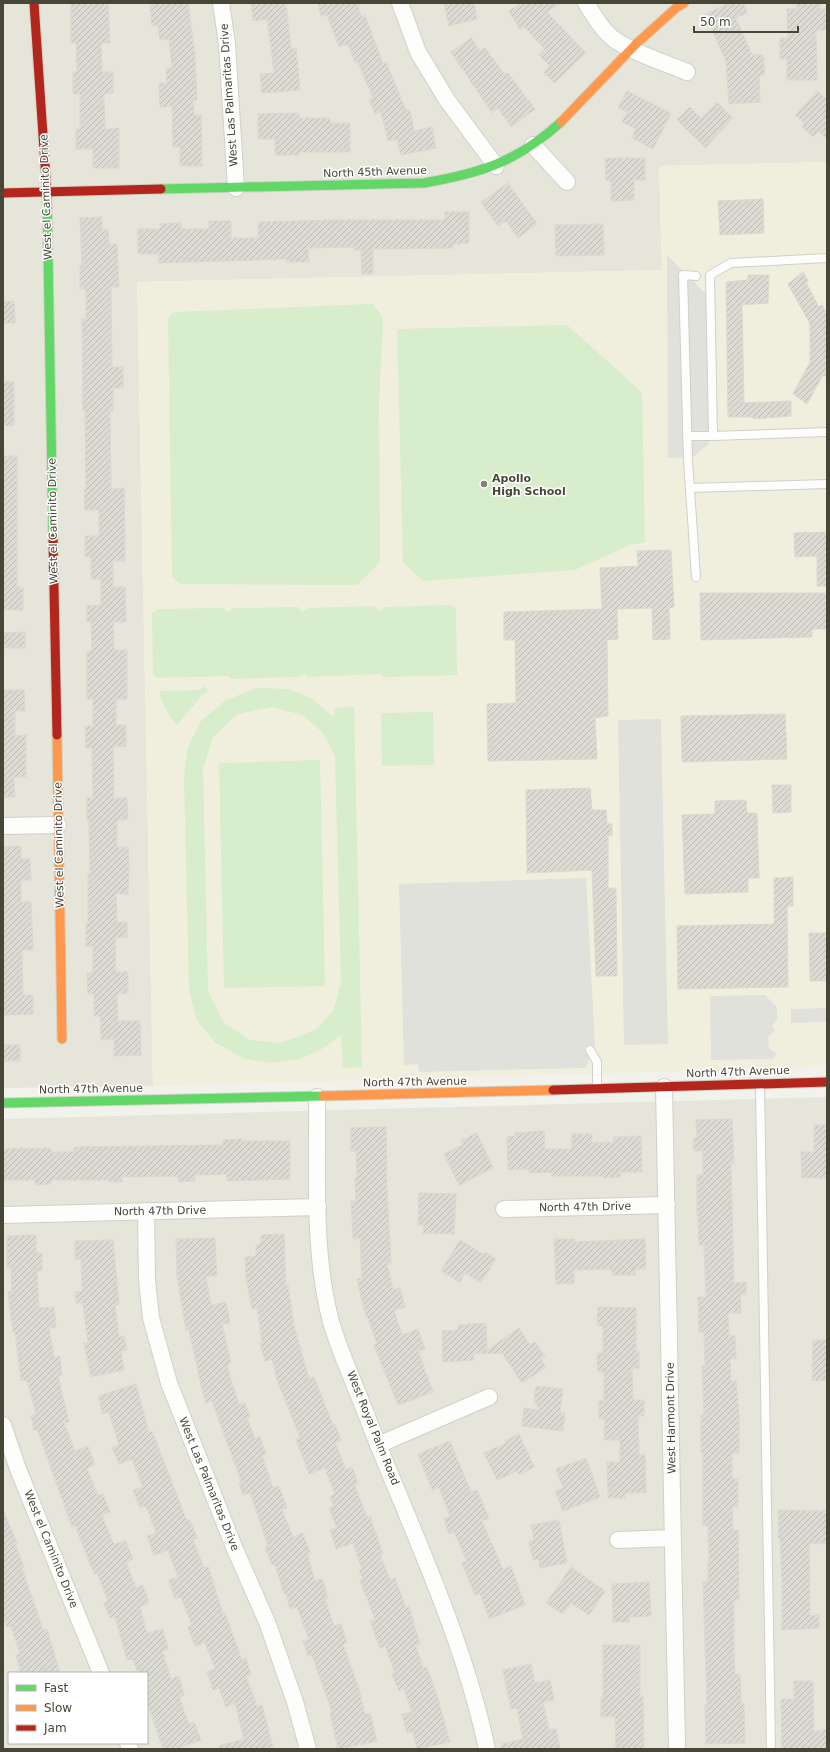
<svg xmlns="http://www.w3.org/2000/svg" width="830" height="1752" font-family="'DejaVu Sans',sans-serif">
<defs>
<pattern id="building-hatch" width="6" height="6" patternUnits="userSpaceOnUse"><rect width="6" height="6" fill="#dbdbd4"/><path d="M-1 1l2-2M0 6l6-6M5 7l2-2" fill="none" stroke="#bdbdb7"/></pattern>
</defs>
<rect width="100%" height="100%" fill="#f2f2ec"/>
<!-- residential -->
<path fill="#e5e5d9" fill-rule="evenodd" d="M3,3h824v159l-168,4 3,104 -525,12 16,804 -150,2z
M827,1097v652h-824v-630zM9,1673h138v70h-138z"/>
<!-- education -->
<path fill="#f0efde" d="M827,162v905l-674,19 -16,-804 525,-12 -3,-104z"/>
<!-- green -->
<path fill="#d7edcc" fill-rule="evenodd" d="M372,304l11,13 -4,86 1,159 -23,23 -176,-1 -9,-7 -4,-258 5,-7z
M567,325l75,67 3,151 -13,1 -57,26 -152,11 -20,-19 -6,-233z
M451,605l5,3 1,67 -73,2 -4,-3 -72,3 -4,-3 -6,3 -66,2 -4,-3 -71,2 -4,-4 -1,-61 5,-4 66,-1 5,4 5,-4 65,-1 5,5 6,-4 66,-2 4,6 6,-5z
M205,686l3,5 -5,3 -26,31c-9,-9 -15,-21 -18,-34l41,-1z
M257,688l31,1 23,9 23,19 1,-9 19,-2 8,361 -19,1 -2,-33 -21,15 -20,9 -29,4 -29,-5 -26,-15 -19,-22 -8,-31 -5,-213 4,-30 13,-26 25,-21zM271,707l32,8 20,18 12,23 6,225 -7,28 -17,20 -36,14 -31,-3 -27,-18 -15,-31 -5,-222 10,-32 24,-23z
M433,712l1,53 -52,1 -1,-53z
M320,760l5,226 -101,2 -5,-225z"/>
<!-- parking -->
<path fill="#e1e1dc" d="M667,255l39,39 3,150 -16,13 -25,1z
M661,719l7,325 -44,1 -6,-325z
M586,878l9,166 -9,24 -167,4 -1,-8 -14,1 -5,-181z
M765,995l12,12v13l-5,6 3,4 -7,7 1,11 8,6 -5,5 -61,1 -1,-64z
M827,1008v14l-36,1v-14z"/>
<!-- building -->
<path fill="url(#building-hatch)" stroke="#dad9d1" d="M71,3h37l2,40h-9l1,29h11v21l-9,1 1,35 14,-1v40h-26v-19h-17v-20h4v-35h-7v-22h4l-1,-29h-5z
M163,3h25l7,53 2,44h-4l1,15h7l1,51h-22v-19h-7l-1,-41 -12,1 -1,-24h8l-1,-14 6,-1 -3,-29 -9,1 -2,-15 -6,1 -2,-21z
M251,3h35l5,46 5,-1 4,42 -38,3 -2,-19 14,-1 -4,-34 -3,-20 -14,2z
M318,3h40l3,14 4,-2 18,49 3,-2 20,48h4l4,21 18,-4 4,21 -35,7 -4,-16 -9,2 -7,-29 -6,2 -6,-14 4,-2 -15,-36 -3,1 -7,-19 -9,3 -12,-32 -6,1z
M444,3h30l3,16 -28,7z
M521,3h40l-14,9 39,41 -32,30 -10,-10 6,-7 -11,-11 6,-6 -21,-22 -4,3 -11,-19z
M730,3h13l4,10 -11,5 16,37h11l2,20 -6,1 1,26 -31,2 -3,-43 -21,-47z
M797,3h23v6h7v21h-11l1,50h-30v-21h-7v-21h8l-1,-29h10z
M471,38l9,13 5,-3 20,27 3,-2 27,36 -24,18 -13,-19 -6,5 -41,-61z
M627,91l44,22 -18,36 -21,-11 4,-9 -14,-7 5,-10 -9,-4z
M817,91l10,9v39l-9,-8 -5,6 -11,-10 3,-3 -10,-9z
M717,102l16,16 -28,30 -28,-28 13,-13 11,11z
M299,113v5h31v5h20v29h-50v3h-25v-16h-17v-25z
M605,158h40v22h-11v20l-23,1v-20l-5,-1z
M508,183l29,41 -19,14 -12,-17 -8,5 -17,-24z
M763,199l1,34 -44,2 -2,-34z
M445,212h24v31l-16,1v4l-80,1v25h-11l-1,-24h-7v-3l-46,1 1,14h-22v-3l-128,4v-9h-21v-25h22v-5l21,-1v6h28v-8h22v17h27v-16l77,-2h110z
M102,217v13h6l1,14h8l2,43h-8l1,80h11v21h-10v23h-3l1,78 13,-1 1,48v25h-12v26h12l1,35h-13l1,28h13v49h-11v26h10v21l-13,1 1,51h13l1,21 -11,1v27h11l1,22 -1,25h-12l1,28h10v15l-12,1 1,34h12v21l-11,1 1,27h22l1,34 -27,1v-17l-13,1 -1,-24h-6v-22h-6l-1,-21h6v-27h-7v-23h2v-50h2l-1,-53h-2v-22h6l-1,-50h-6l-1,-22h8v-27h-6v-48h5l-1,-29h-4v-16l14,-1v-26h-10v-22h-6v-21h14v-26h-14l-1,-21h2l-1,-78h-2l-1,-92h4v-30h-6v-23h2l-2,-48z
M603,224l1,31 -48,1 -1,-31z
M803,272l5,9 -2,2 13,24 3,-2 5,9v63l-4,-2 -16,29 -14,-10 17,-32v-38l-22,-40z
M748,275h21l-1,28 -26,2 2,98 47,-2v15l-38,3v-2h-25l-2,-135 22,-2z
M14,301l1,22h-12v-21z
M3,382h11v43l-11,1z
M3,456h14v131h6v23h-20z
M827,532v54h-10v-30l-22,1 -1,-24z
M671,550l3,57 -5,1 1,31 -17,1 -1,-32 -35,1 1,30 -11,1 1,76 -13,2 2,41 -109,2 -1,-57 29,-1 -1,-63h-11v-28l98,-3 -2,-41 38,-2 -1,-15z
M700,593h127v36h-15v8l-111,3z
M25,632v16h-22v-15z
M3,690h21l1,21h-10v25l11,-1v42h-12l1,20h-12z
M785,714l2,45 -105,3 -1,-46z
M772,785h19v27l-18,1z
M590,788l2,22h14l1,14h5v11l-4,1v52h8l1,88h-21l-4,-106 -65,3 -1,-83z
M746,800l1,13h10l2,65h-11v14l-63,2 -3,-79 33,-1v-13z
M21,846v13h9l1,21h-10v22h10l2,48h-11l1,45h10v19l-30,1v-168z
M793,877v29h-6l1,81 -110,2 -1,-63 97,-2v-46z
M809,933h18v48h-17z
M3,1045h17v16h-17z
M732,1119l2,44h-3l3,120 12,-1v13h-6l1,18h-13l1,23h6l1,23h-6l1,22h5l3,34v38h-7v26h6v28h-6l1,23h5l1,70h-5v56l1,18h5l1,30h3l1,39 -39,1 -1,-39h2l-4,-123h5v-21h1l-1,-35h-5v-73h-2v-38h3l-2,-49h3l-1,-34h-5l-1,-35h8l-2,-52h-5l-1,-30h-1v-40h6v-24h-9l-1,-13h4l-1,-18z
M814,1125h13v53h-25l-1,-26h13z
M386,1127l1,45h-1l5,91h-4l6,27 7,-2 5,19 -11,3 8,25 16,-6 7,20 -7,2 15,41 -35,13 -24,-60 3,-1 -10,-28 -1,1 -4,-16 -5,-22 5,-1 -2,-40 -7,1 -1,-22 -1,-16h5l-1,-23h2l-1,-27h-5v-23z
M544,1131l1,18h27v-15h20v9l22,-1 -1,-5 28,-1 1,36h-22v5l-16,1v-2h-52v-4l-23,1v-4l-21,1 -1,-33 8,-1v-3z
M477,1133l16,35 -34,17 -15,-31 19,-9 -2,-5z
M242,1139v2h48v38l-63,2v-7l-32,1v6l-17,1v-6l-56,1v5h-13v-2h-58v4l-16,1v-5h-32v-31l48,-1v4h23v-5l149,-2v-5z
M419,1193l37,1 -2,40 -31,-1 1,-8h-6z
M284,1234l2,51h2l6,41 15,53 5,-2 19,48 2,-1 6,16 -6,2 11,28 6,-3 6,16 -4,1 13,33 3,-1 13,38 -3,1 10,25 5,-2 11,30 3,-1 11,37 -4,2 7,22 4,-1 11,32 12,43 -33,7 -4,-18 -6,2 -5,-19 10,-2 -8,-23 -5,2 -7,-17 3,-1 -10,-27 -5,2 -10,-27 5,-1 -15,-40 3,-1 -4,-9 3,-1 -9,-26 -17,6 -6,-19 7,-2 -8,-20 5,-2 -4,-10 5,-2 -10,-26 -16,6 -13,-35 4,-2 -23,-57 -5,-21 -7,2 -5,-18 2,-1 -5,-34 -5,1 -6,-32 -1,-20 11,-1v-11l5,-1v-9z
M36,1235v18h6v18h-5l2,37 15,-1 2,20 -7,1 5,29 6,-1 2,19 -4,1 11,46 -5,1 11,28 13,-5 7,19 -8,3 11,28 5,-2 7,18 -8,3 12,30 11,-5 8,19 -7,3 10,26 7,-3 6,18 -9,4 7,26 16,-4 5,20 -6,2 9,28 8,-3 5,19 -5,2 10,27 5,-2 7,18 -25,9h-13l-16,-47v-29h-9l-5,-14 -6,1 -12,-44 -5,2 -6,-15 4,-2 -11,-28 -3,1 -19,-49 -3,2 -35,-98 -3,1 -3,-14 5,-2 -9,-34 -6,1 -6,-49h-2l-5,-40 4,-1 -1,-24 -4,1v-32z
M215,1238l2,38h-11l5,29 15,-3 4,21 -8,1 9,39 -4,1 3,13 9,27 6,-1 5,14 -3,1 8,21 5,-2 6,17 -4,2 11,32 6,-2 8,22 -5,1 11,28 10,-4 7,19 -3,1 8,28 7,-2 6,19 -3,1 9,27 7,-2 6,19 -4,1 16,45 6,26 5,-2 7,28 -39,8 -8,-37h2l-20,-57 -4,1 -5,-15 6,-1 -12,-33 -7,2 -4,-16 -2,1 -9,-30 -3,1 -7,-18 3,-2 -18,-52 -7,2 -4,-13 2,-1 -29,-80 -6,2 -4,-13 -13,-60h-3l-9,-55 -1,-36z
M554,1239h21v3l70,-3 1,30h-11v6h-23v-6l-38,1v13l-18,1z
M113,1240l6,64 -4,1 4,32 5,-1 3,14 -6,1 3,19 -33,7 -7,-34h4l-5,-40h-7l-1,-11 7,-1 -1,-32 -6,1v-19z
M460,1240l23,14 2,-2 11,7 -15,24 -16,-10 -5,9 -19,-11z
M598,1307l38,1v44h3v16h-7l1,32h11v16h-6l1,39h6l1,38h-21v5h-17l-1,-36h13v-22h-16l1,-21h-6v-18h5v-29h-6l-1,-19h6v-27h-6z
M486,1323l1,27 32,-22 11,17 5,-3 10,14 -4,3 5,8 -24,16 -20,-30 -29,1 1,6 -31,2 -1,-31 16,-1v-5z
M813,1340h14v40l-15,1z
M136,1384l13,49 3,-2 35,90 3,-1 7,18 -4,2 11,28 4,-2 15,48 2,-1 17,47 4,-2 5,16 -5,2 11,30 5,-1 11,42 -8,2h-46v-3l25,-7 -9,-36 -9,4 -7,-19 -6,2 -6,-18 8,-3 -10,-27 -10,4 -7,-19 4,-1 -11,-29 -6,2 -6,-19 9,-3 -10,-27 -14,5 -7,-19 9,-3 -10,-27 -6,2 -7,-18 10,-3 -11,-28 -13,5 -7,-16 7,-3 -10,-33 -6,2 -5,-18z
M536,1386l27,3 -3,24h5l-2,18 -41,-5 2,-18 16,2 -6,-9z
M519,1434l15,33 -15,8 -2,-4 -20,9 -13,-27 22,-10 -1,-2z
M450,1441l21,51 6,-2 12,28 -7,3 21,48 8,-3 14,39 -36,14 -9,-26 -5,2 -13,-32 5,-2 -13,-29 -5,2 -5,-15 6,-3 -11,-29 -7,3 -14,-36z
M586,1458l14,39 -37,14 -8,-20 8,-3 -7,-19z
M3,1509l14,34 -2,1 9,23 -2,1 21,62 4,-1 13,44h-39l-5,-18 4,-1 -9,-28 -4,1 -4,-11z
M779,1510l48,1v33l-18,-1 1,73 9,-1v13l-37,2v-51l-2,-41h-2z
M559,1520l8,43 -27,5 -1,-9 -6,1 -4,-18 5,-1 -3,-16z
M571,1567l34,24 -16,24 -18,-12 -8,11 -17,-11z
M649,1582l2,34 -22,1v5h-16l-1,-38z
M603,1645h37v51h3l1,53h-28l-1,-33 -14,1v-20h2z
M531,1664l4,19 15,-3 4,20 -11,2 6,28 7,-1 4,20h-59v-5l22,-5 -6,-31 -6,1 -8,-39z
M794,1681h19l1,51 13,-3v20h-45l-1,-50h13z"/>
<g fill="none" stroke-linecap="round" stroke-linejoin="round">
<defs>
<path id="lane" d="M827,258l-96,5 -21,12 3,161 114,-4
M687,436h26
M690,488l137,-4
M696,577l-8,-117 -5,-185 13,1
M590,1050l7,12v27
M760,1086l11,663"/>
<path id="street" d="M221,3l6,41 9,144
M400,3l18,49 29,48 49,66
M586,3c8,13 17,28 29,37 21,14 48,22 72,32
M533,145l34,37
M3,826l55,-1
M664,1087l13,662
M317,1097c1,74 -5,152 14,225 9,31 24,62 35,92 43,111 96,218 121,335
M504,1209l163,-4
M146,1211l1,69 4,38 18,65 65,164 33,75 28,80 13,47
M3,1215l315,-8
M3,1425l15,44 83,204
M378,1445l111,-48
M618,1540l55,-2
M128,1743l2,6"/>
<path id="fast" d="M161,189l263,-6c57,-10 93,-21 137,-61
M47,194l6,345
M3,1103l320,-7"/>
<path id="slow" d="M561,122l75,-78 40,-36 8,-5
M57,735l5,304
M323,1096l230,-6"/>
<path id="jam" d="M34,3l13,191
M3,193l158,-4
M53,539l4,196
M553,1090l274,-8"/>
</defs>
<!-- lane casing -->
<use href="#lane" stroke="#d0d0c9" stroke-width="10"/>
<!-- street casing -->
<use href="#street" stroke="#d0d0c9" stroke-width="18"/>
<!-- fast casing -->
<use href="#fast" stroke="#d2d2c4" stroke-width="11"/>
<!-- slow casing -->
<use href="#slow" stroke="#d2d2c4" stroke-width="11"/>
<!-- jam casing -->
<use href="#jam" stroke="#d2d2c4" stroke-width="11"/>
<!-- lane -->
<use href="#lane" stroke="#fdfdfc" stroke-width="8"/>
<!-- street -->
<use href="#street" stroke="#fdfdfc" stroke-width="16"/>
<!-- fast -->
<use href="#fast" stroke="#63d668" stroke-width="9"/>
<!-- slow -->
<use href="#slow" stroke="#ff974d" stroke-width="9"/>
<!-- jam -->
<use href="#jam" stroke="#b3261e" stroke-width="9"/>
</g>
<!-- markers -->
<circle fill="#848276" stroke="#fff" stroke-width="1.5" cx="484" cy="484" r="4"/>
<g text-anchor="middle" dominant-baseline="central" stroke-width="3" stroke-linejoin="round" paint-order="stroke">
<!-- street labels -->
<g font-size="11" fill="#484637" stroke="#fff">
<text transform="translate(229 95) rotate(-94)">West Las Palmaritas Drive</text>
<text transform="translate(375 172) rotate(-2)">North 45th Avenue</text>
<text transform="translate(46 197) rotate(-92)">West el Caminito Drive</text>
<text transform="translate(53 521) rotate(-91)">West el Caminito Drive</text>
<text transform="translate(59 845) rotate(-91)">West el Caminito Drive</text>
<text transform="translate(738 1072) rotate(-2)">North 47th Avenue</text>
<text transform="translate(415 1082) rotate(-1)">North 47th Avenue</text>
<text transform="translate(91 1089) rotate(-1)">North 47th Avenue</text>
<text transform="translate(585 1207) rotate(-1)">North 47th Drive</text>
<text transform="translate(160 1211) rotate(-1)">North 47th Drive</text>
<text transform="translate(671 1418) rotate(-91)">West Harmont Drive</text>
<text transform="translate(373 1428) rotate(68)">West Royal Palm Road</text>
<text transform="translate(209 1484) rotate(68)">West Las Palmaritas Drive</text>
<text transform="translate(51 1549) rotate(68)">West el Caminito Drive</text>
</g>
<!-- poi labels -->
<g font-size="11" font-weight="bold" fill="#484637" stroke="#fff" text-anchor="start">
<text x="492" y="478">Apollo<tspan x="492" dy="13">High School</tspan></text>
</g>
</g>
<!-- border -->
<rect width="830" height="1752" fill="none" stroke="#484637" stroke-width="8"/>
<!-- legend -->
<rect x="8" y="1672" width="140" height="72" fill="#ffffff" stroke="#b6b5af"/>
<rect x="16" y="1685" width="20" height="6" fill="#63d668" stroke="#b6b5af"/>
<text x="44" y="1692" font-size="12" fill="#484637">Fast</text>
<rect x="16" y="1705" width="20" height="6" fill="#ff974d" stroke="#b6b5af"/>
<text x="44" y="1712" font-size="12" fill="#484637">Slow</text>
<rect x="16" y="1725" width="20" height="6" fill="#b3261e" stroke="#b6b5af"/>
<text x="44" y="1732" font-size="12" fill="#484637">Jam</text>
<!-- scale -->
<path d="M694 26v6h104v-6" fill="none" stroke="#484637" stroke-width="2"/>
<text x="700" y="26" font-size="12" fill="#484637" stroke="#ffffff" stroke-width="3" paint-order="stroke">50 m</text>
</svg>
